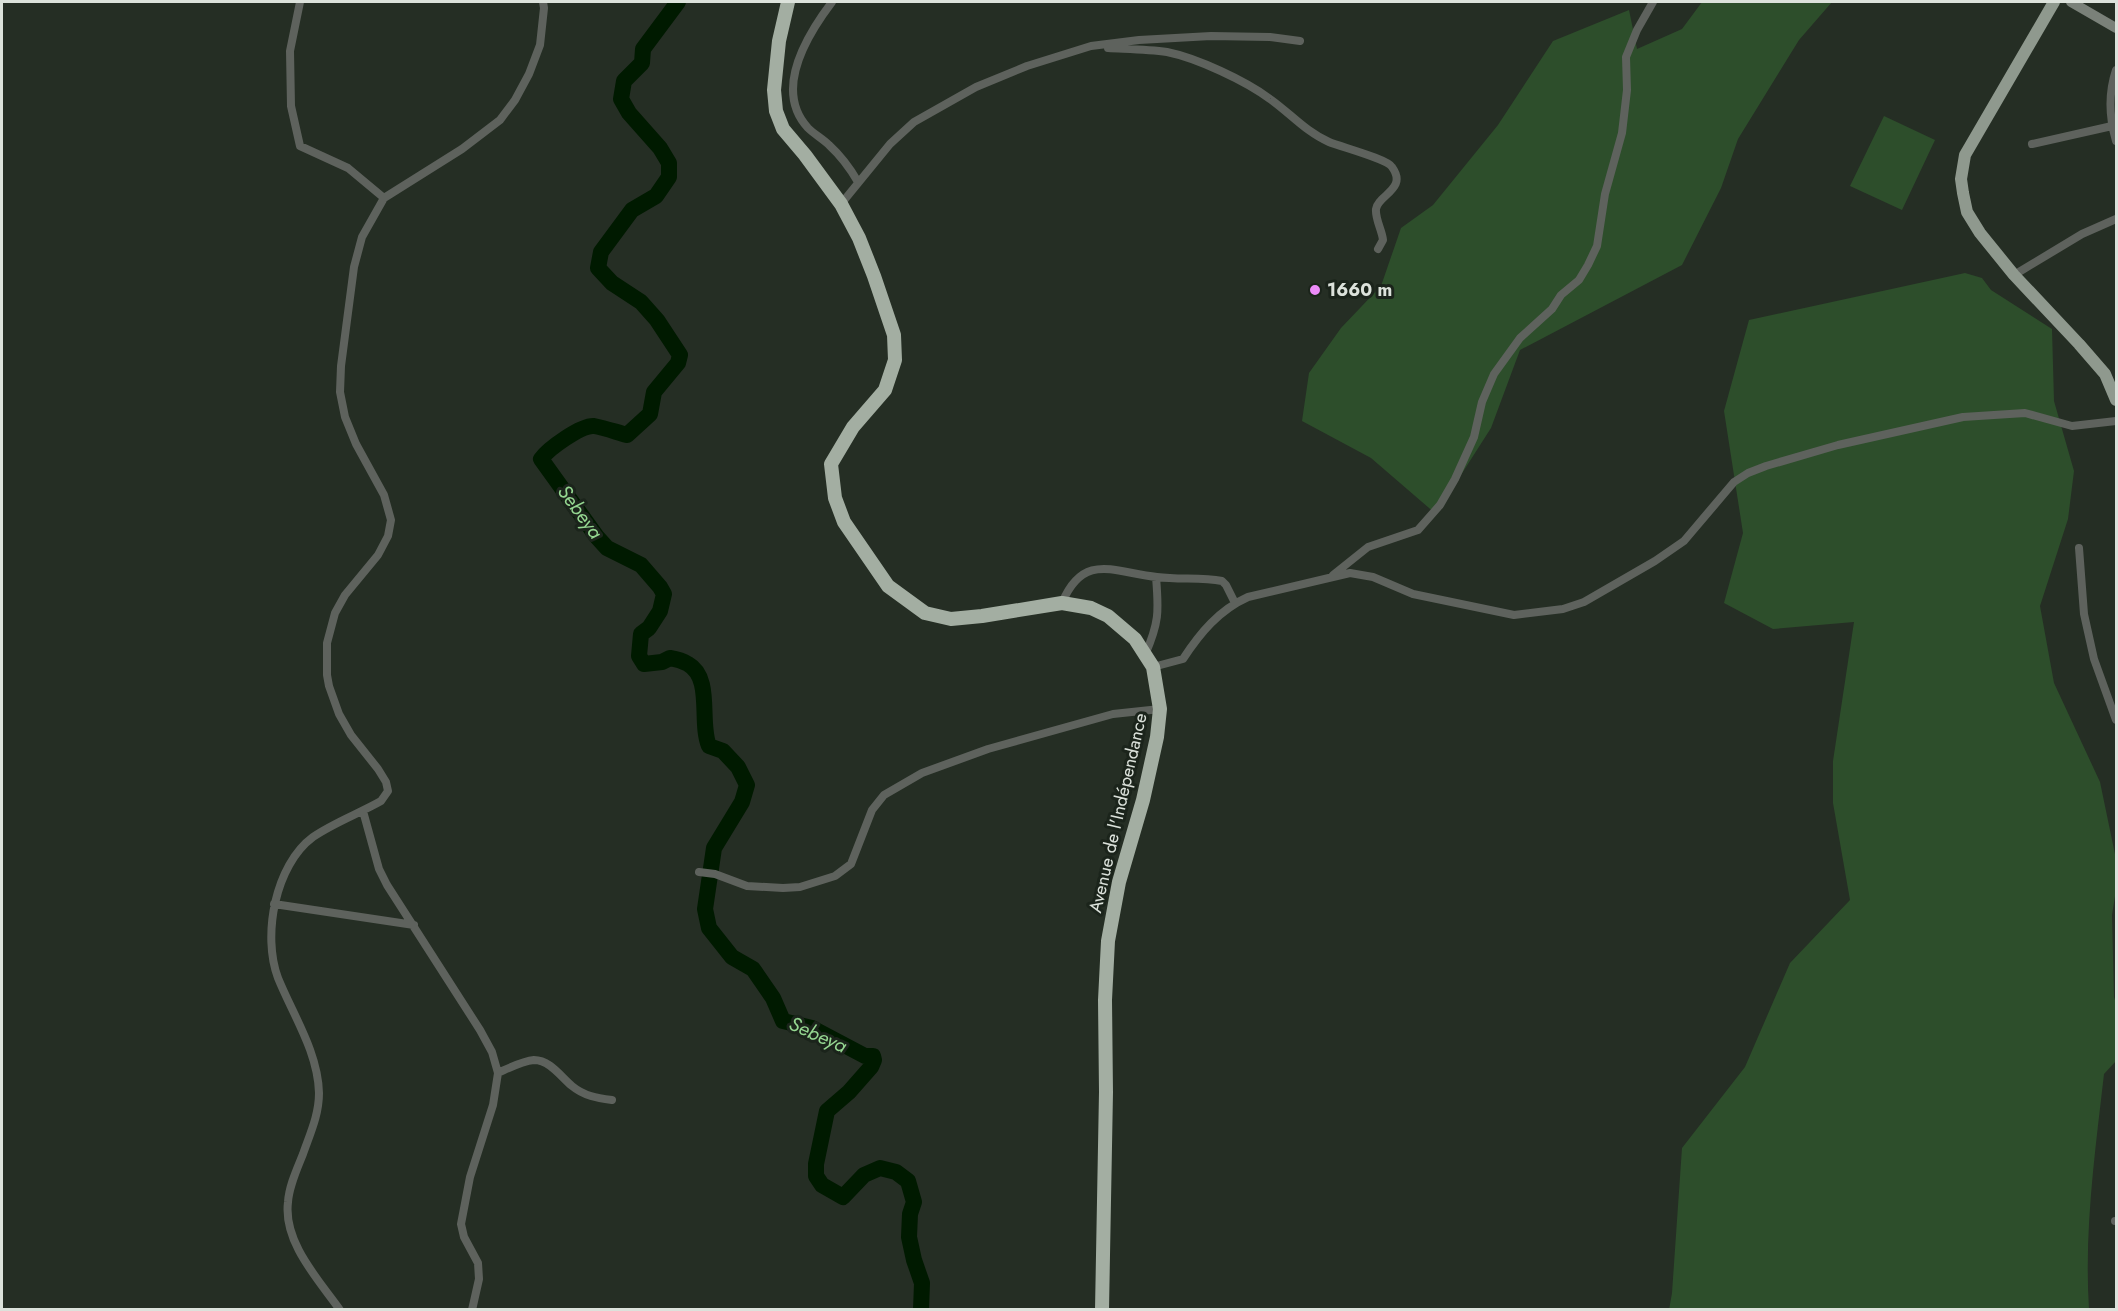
<svg xmlns="http://www.w3.org/2000/svg" width="2118" height="1311" font-family="Jost,sans-serif">
<rect width="100%" height="100%" fill="#252e24"/>
<!-- green -->
<path fill="#2d4e2b" d="M1702,2h130l-33,38 -61,99 -17,49 -39,77 -162,85 -29,78 -55,86 -65,-56 -69,-37 7,-48 32,-45 40,-42 20,-58 32,-23 65,-80 55,-84 76,-31 8,39 45,-20z
M1884,116l51,24 -33,70 -52,-24z
M1965,273l17,5 9,12 61,39 2,72 20,70 -6,48 -28,87 14,77 46,99 16,77v31l-4,25 2,82 2,6v58l-12,13c-9,79 -20,156 -15,235l-420,1 3,-17 10,-145 63,-81 45,-104 60,-63 -17,-97v-42l21,-139 -81,7 -49,-26 19,-70 -19,-122 25,-91z"/>
<g fill="none" stroke-linecap="round" stroke-linejoin="round">
<!-- river -->
<path stroke="#001a00" stroke-width="16" d="M678,2l-35,47 -1,14 -18,18 -3,18 8,14 31,35 9,15v14l-13,19 -24,14 -31,42 -3,16 14,15 29,19 16,18 23,35 -2,8 -24,29 -4,22 -23,21c-11,-3 -22,-7 -33,-9 -13,-1 -46,23 -53,33l56,78 10,11 34,17 19,22 4,7 -4,17 -11,17 -8,6 -2,22 5,8 18,-2 8,-4c6,1 13,3 18,6 25,14 11,58 21,82l14,5 15,16 9,18 -5,17 -28,46 -9,61 4,19 23,29 21,12 20,29 10,23 29,7 53,28h8l1,4 -3,7 -22,25 -22,19 -11,53v12l6,9 21,12 21,-22 16,-7 16,4 12,9 6,21 -4,12 -1,23 5,23 8,23 -1,27"/>
<!-- street -->
<path stroke="#5e625d" stroke-width="8" d="M300,2l-10,49 1,55 9,40 48,22 36,30
M832,2c-25,33 -59,88 -24,126 6,6 15,11 21,17 12,11 21,23 29,37
M1108,48c19,1 40,1 59,4 30,6 79,29 103,47 20,14 36,33 59,43 12,5 58,17 63,25 16,22 -14,28 -16,42 -1,10 6,21 7,31l-5,9
M2116,70c-8,24 -7,47 0,71
M2032,144l80,-18
M841,204l49,-60 24,-22 62,-35 51,-21 64,-20 48,-6 72,-4 59,1 30,4
M2014,275l68,-41 34,-15
M2079,548l5,66 10,45 22,61
M1333,575l35,-28 50,-17 22,-25 15,-26 19,-42 8,-35 12,-28 26,-36 32,-29 9,-14 18,-15 9,-15 9,-19 8,-52 17,-61 5,-43 -1,-33 11,-27 16,-28
M1062,603c22,-52 53,-30 95,-26 22,3 44,0 65,4l4,4 9,18
M1145,655c14,-32 14,-43 11,-78
M1153,667l30,-8c17,-26 36,-49 65,-62l102,-24 23,4 40,17 101,21 49,-6 21,-7 71,-41 29,-20 50,-59 14,-9 18,-7 72,-21 125,-28 62,-4 47,13 44,-5
M363,811l16,58 8,16 93,145 12,22 6,21 -5,32 -23,72 -9,47 3,13 14,26 1,16 -7,31
M699,872l16,2 32,12 36,2 17,-1 35,-11 16,-12 21,-54 12,-15 38,-22 66,-24 125,-35 47,-5
M274,904l140,21
M498,1073c11,-5 24,-12 36,-13 16,0 27,17 38,26 12,10 25,12 40,14
M2115,1221h1
M340,1310c-22,-31 -57,-68 -52,-108 1,-16 9,-33 15,-48 7,-20 16,-39 16,-61 -1,-41 -26,-78 -41,-115 -16,-42 -3,-113 35,-141 20,-14 47,-24 68,-36l7,-10 -2,-9 -8,-13 -27,-34 -12,-21 -10,-28 -2,-11v-32l8,-30 10,-18 33,-40 10,-19 3,-16 -7,-25 -28,-51 -11,-27 -5,-25 1,-26 13,-99 8,-30 22,-39 78,-49 38,-29 15,-20 14,-26 11,-29 4,-37 -1,-6"/>
<!-- secondary -->
<path stroke="#7a8179" stroke-width="10" d="M2071,2l45,26"/>
<!-- primary -->
<path stroke="#8f998e" stroke-width="12" d="M2054,2l-89,153 -4,24 2,14 4,19 13,21 34,42 65,69 26,30 11,26"/>
<!-- highway -->
<path stroke="#a3aea2" stroke-width="14" d="M788,2l-9,39 -5,49 2,21 7,18 22,26 36,49 18,34 15,38 20,59 1,25 -10,30 -32,37 -22,37 4,34 9,24 44,64 37,27 26,6 31,-3 80,-13 29,5 17,8 27,23 18,28 7,42 -3,28 -14,63 -24,82 -11,59 -3,59 1,92 -4,218"/>
</g>
<!-- markers -->
<circle fill="#ed8cf9" stroke="#1b241b" stroke-width="2" cx="1315" cy="290" r="6"/>
<g text-anchor="middle" dominant-baseline="central" stroke-width="6" stroke-linejoin="round" paint-order="stroke">
<!-- poi labels -->
<g font-size="18" font-weight="bold" fill="#dce2db" stroke="#1b241b" text-anchor="start">
<text x="1327" y="290">1660 m</text>
</g>
<!-- street labels -->
<g font-size="18" fill="#dce2db" stroke="#1b241b">
<text transform="translate(1118 813) rotate(-77)">Avenue de l'Indépendance</text>
</g>
<!-- water labels -->
<g font-size="20" font-style="italic" fill="#95d791" stroke="#1b241b">
<text transform="translate(580 512) rotate(54)">Sebeya</text>
<text transform="translate(818 1035) rotate(24)">Sebeya</text>
</g>
</g>
<!-- border -->
<rect width="2118" height="1311" fill="none" stroke="#dce2db" stroke-width="6"/>
</svg>
